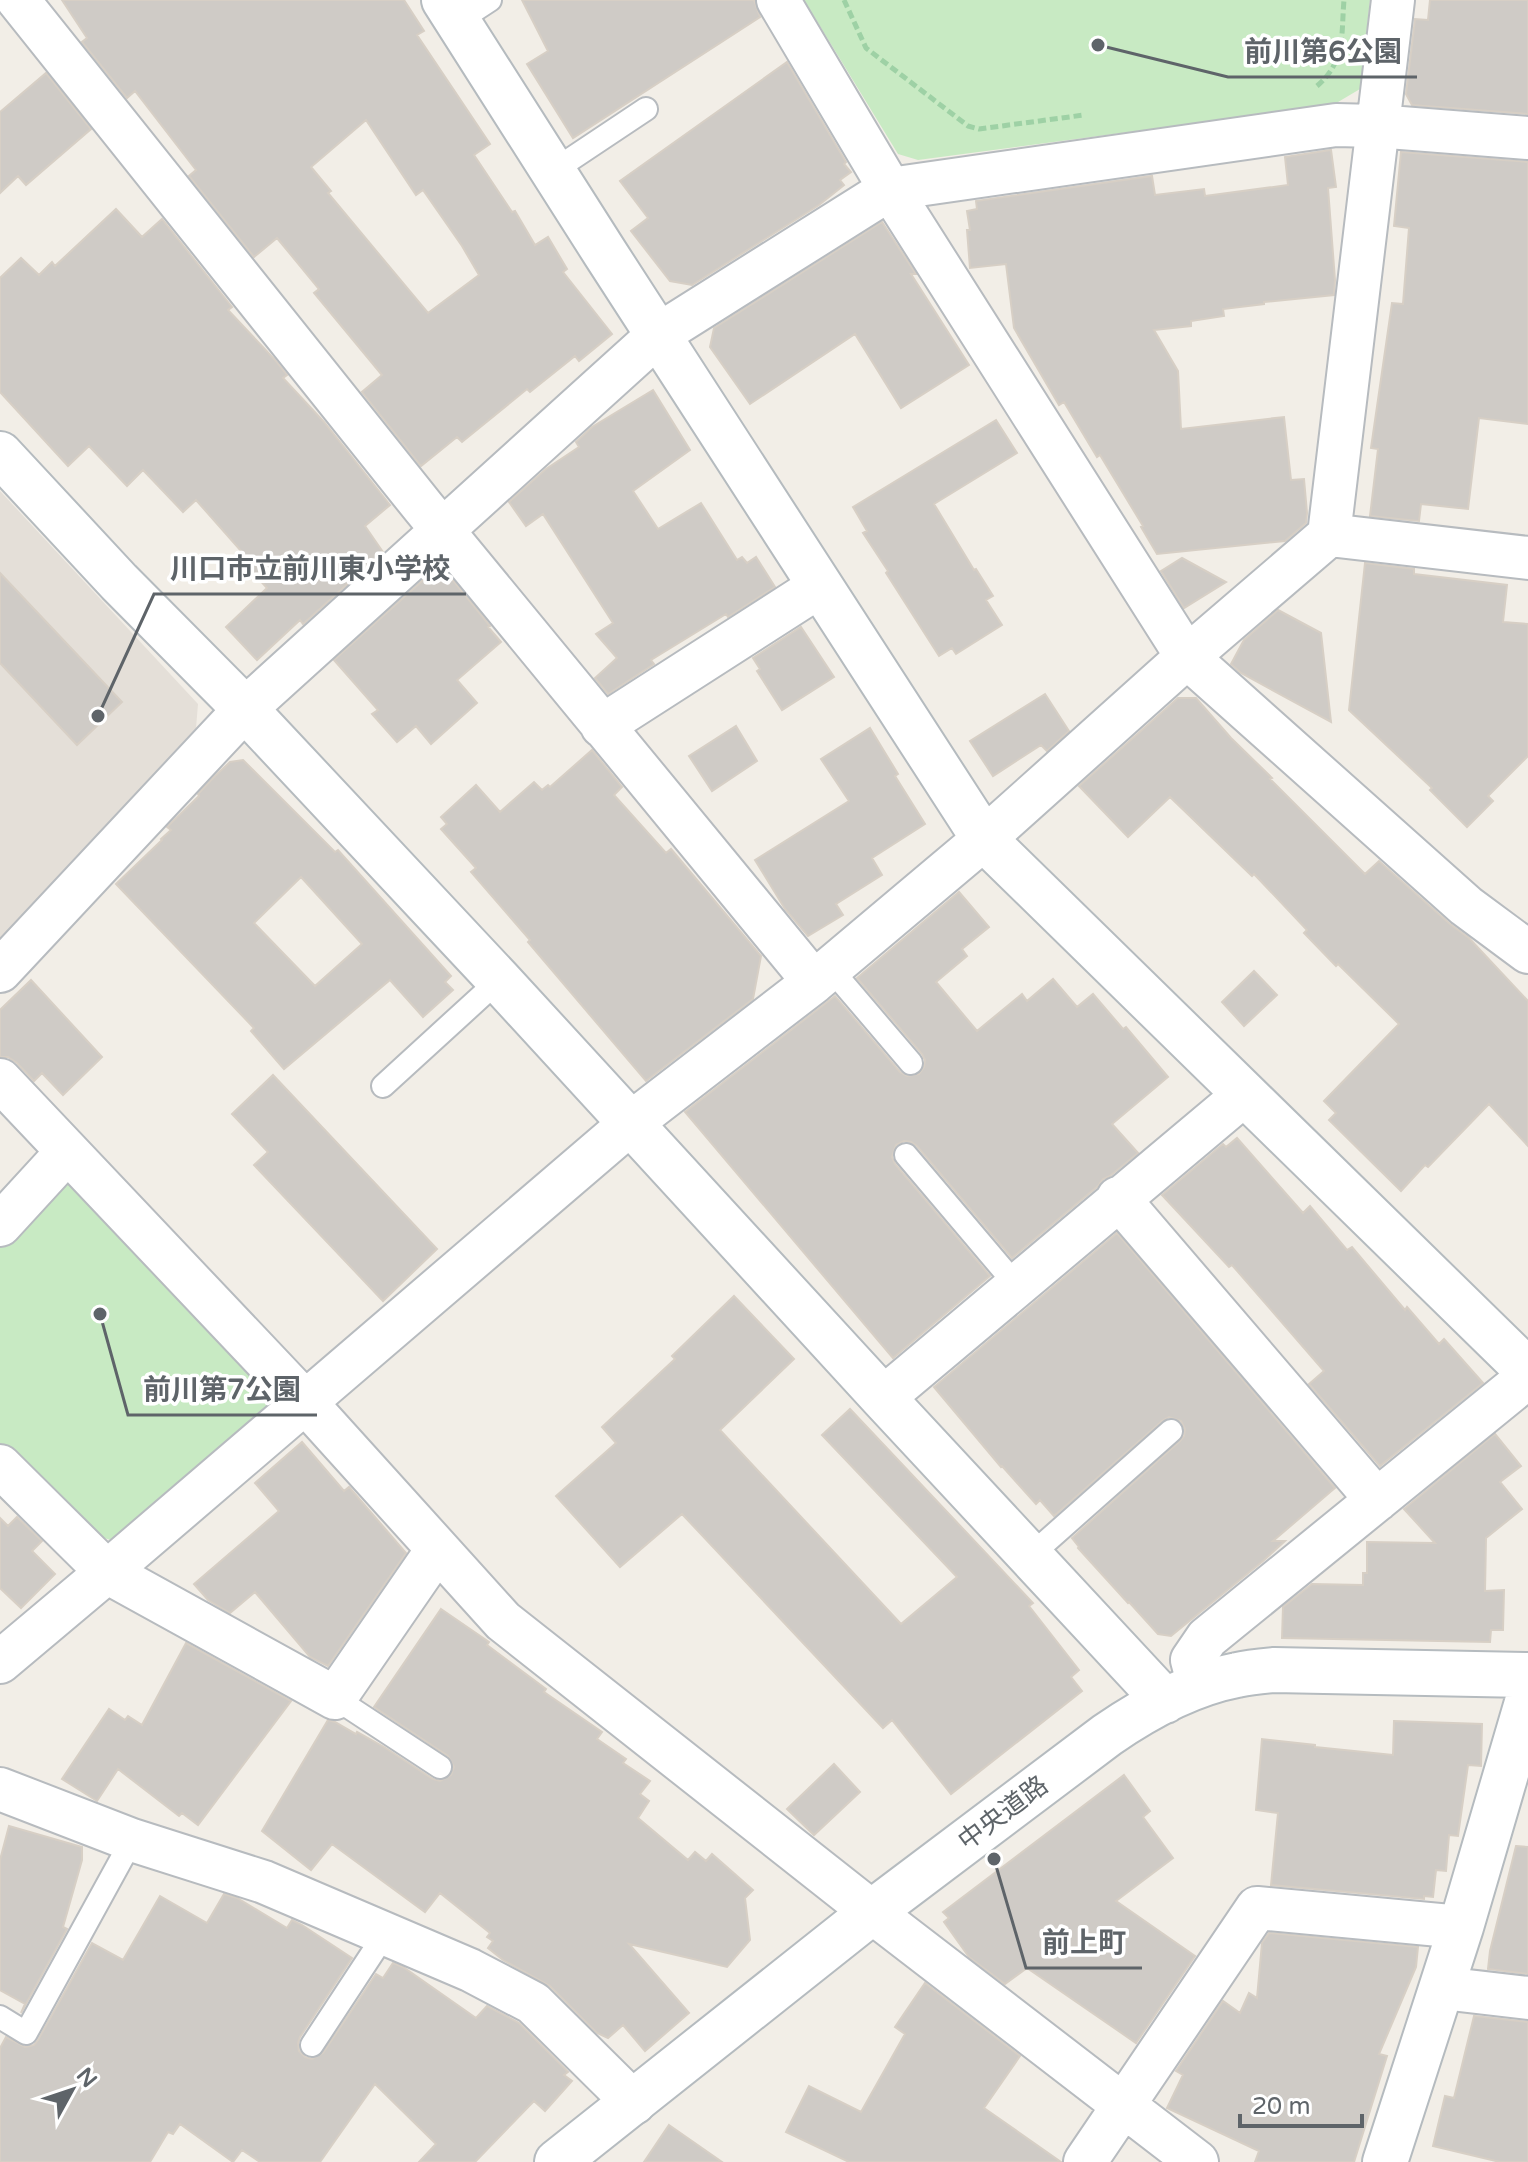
<svg xmlns="http://www.w3.org/2000/svg" width="1528" height="2162" font-family="'Varela Round','Noto Sans JP',sans-serif">
<rect width="100%" height="100%" fill="#f2eee7"/>
<!-- education -->
<path fill="#e4dfd8" d="M0,491l198,213 -2,24 -196,213z"/>
<!-- green -->
<path fill="#c8eac3" d="M804,0h566l-10,89 -27,16 -415,55 -20,-6z
M69,1179l205,210 -3,19 -157,133 -23,-7 -91,-91v-204z"/>
<!-- building -->
<path fill="#cfcbc6" stroke="#d7cfc5" stroke-width="2" fill-rule="evenodd" d="M62,0h342l20,31 -7,4 73,109 -16,11 38,57 3,-1 20,34 13,-8 19,32 -4,3 49,62 -33,27 -4,-5 -45,36 -3,-3 -65,53 -5,-5 -36,29 -59,-74 20,-17 -68,-82 5,-4 -42,-51 -23,19 -65,-81 7,-6 -61,-79 -8,7 -45,-56 5,-4zM366,120l50,75 7,-5 39,56 17,29 -51,38 -100,-120 3,-2 -20,-24z
M522,0h232l6,17 -187,121 -46,-74 21,-13z
M1430,0h98v114l-116,-9 -6,-11 9,-75 13,1z
M787,62l59,100 -2,2 7,8 -11,8 4,5 -25,20 -127,80 -22,-4 -39,-50 17,-13 -28,-37z
M46,73l45,56 -65,56 -8,-9 -18,17v-81z
M1331,150l5,37 -8,1 7,92 -1,15 -70,7v2l-41,5 1,7 -33,5v5l-37,4 24,41 3,58 103,-12 7,63 13,-1 3,34 -1,10 -21,18 -128,13 -16,-27 2,-1 -43,-71 -3,2 -33,-55 -5,3 -45,-77 -8,-64 -36,4 -3,-38h3l-3,-19 10,-2 -1,-8 176,-25 3,19 49,-6 1,7 83,-11 -3,-28z
M1401,152l127,10v262l-49,-6 -11,91 -47,-5 -2,17 -49,-5 8,-67 -7,-1 21,-145 11,1 6,-76 -15,-2z
M116,209l26,28 20,-18 66,83 4,5 -4,3 47,50 12,15 -4,3 41,44 66,83 -25,21 18,26 -80,72 -3,-4 -43,40 -31,-33 41,-39 -29,-32 4,-4 -46,-52 -13,12 -40,-42 -16,16 -38,-40 -21,20 -68,-74v-114l21,-20 18,17 13,-13 3,4z
M882,222l34,52h-5l58,91 -68,43 -46,-74 -105,70 -40,-57 4,-19z
M653,390l37,60 -57,41 25,38 43,-26 36,57 5,-3 5,6 9,-6 19,30 -47,30 -2,-3 -75,46 3,4 -46,30 -13,-16 22,-20 -21,-24 17,-11 -70,-109 -17,12 -17,-24 37,-33 33,-22 -3,-5 16,-15z
M996,420l21,33 -83,51 40,66 2,-1 17,27 -7,4 16,25 -46,29 -4,-6 -13,8 -53,-83 2,-2 -25,-38 4,-2 -14,-24z
M1182,558l44,24 -42,26 -23,-37z
M1365,563l49,6v5l93,11 -4,37 25,2v132l-40,40 5,5 -26,26 -37,-37 2,-2 -83,-78z
M0,573l122,129 -45,43 -77,-82z
M431,573l5,5 4,-3 3,4 5,-5 42,52 -2,1 13,15 -44,38 20,23 -46,41 -15,-18 -19,16 -25,-28 6,-4 -44,-50z
M1278,610l43,23 10,89 -90,-49 -10,-9 13,-24z
M801,627l33,50 -52,33 -25,-39 3,-2 -7,-11z
M1045,694l24,37 -22,20 -6,-6 -48,31 -23,-35z
M1178,698h18l35,40 41,40 -2,1 95,95 14,-13 71,63 19,14 59,63v145l-39,-42 -61,63 -3,-2 -24,26 -72,-71 7,-7 -12,-12 75,-77 -61,-60 -2,2 -32,-33 3,-3 -53,-56 -2,2 -82,-79 -42,40 -49,-51z
M736,726l21,35 -45,30 -23,-35z
M870,728l28,46 -3,2 30,48 -53,34 10,17 -46,29 7,11 -35,21 -23,-27 -30,-49 94,-59 -28,-42z
M592,750l30,37 -8,8 52,58 5,-4 90,107 -8,43 -107,82 -118,-139 2,-2 -59,-68 5,-4 -35,-39 6,-5 -6,-7 35,-32 24,27 34,-30 8,8 6,-5 2,2z
M243,760l92,92 3,-2 113,126 -6,6 8,8 -30,27 -33,-37 -106,89 -33,-38 3,-3 -138,-144 46,-44 -1,-1 10,-9 -4,-3 32,-31 -1,-2 17,-18 15,-14zM301,877l61,67 -47,42 -61,-63z
M959,892l30,35 -27,22 5,7 -31,26 41,49 45,-37 5,7 26,-22 24,28 16,-13 30,35 3,-2 42,50 -56,47 26,29 -28,23 -7,3 -5,7 -86,72 -95,-112 -6,-4 -7,-1 -8,4 -4,12 3,7 95,112 -97,82 -208,-246 150,-116 65,76 7,4 12,-2 5,-7 1,-7 -3,-6 -65,-76z
M1254,971l23,24 -33,31 -22,-24z
M31,980l71,77 -39,38 -21,-22 -8,8 -17,-18 -9,-6h-8v-47z
M273,1075l164,174 -54,52 -129,-136 14,-13 -36,-38z
M1237,1138l66,75 7,-7 37,44 5,-3 53,63 2,-3 32,37 5,-5 39,44 -103,83 -71,-82 15,-13 -92,-106 -3,2 -67,-72 61,-51 3,3z
M1117,1233l218,255 -62,53h12l-22,20 -92,75 -13,-2 -29,-32 -1,1 -50,-55 1,-1 -7,-9 108,-97 4,-5 1,-7 -4,-8 -12,-4 -7,4 -108,95 -14,-16 -4,4 -34,-38 -1,1 -67,-80z
M734,1296l60,63 -74,71 181,194 56,-47 -135,-142 28,-26 183,194 -4,3 50,64 -8,7 11,14 -131,103 -59,-74 -9,8 -201,-214 -62,53 -64,-71 60,-53 -14,-16 73,-68 -3,-3z
M1495,1434l26,32 -21,16 22,27 -36,29 -1,53 19,-1 -1,40h-12l-1,12 -208,-4 1,-31 29,-23 51,1v-12h4v-31l68,1 -31,-34z
M302,1442l42,49 5,-4 57,66 -78,113 -18,-9 -55,-65 -25,21 -22,-13 -14,-16 85,-73 -24,-28z
M17,1517l25,24 -10,10 23,23 -34,34 -21,-20v-70l8,8z
M441,1609l48,33 -2,3 59,44 -2,3 58,40 -5,7 29,20 -3,4 27,18 -10,13 9,7 -11,17 50,42 7,-8 11,9 6,-7 41,36 -8,8 5,42 -23,27 -98,-23 60,69 -44,38 -22,-26 -15,13 -11,-5 -47,-47 -47,-26 -15,-12 5,-7 -6,-4 3,-4 -50,-40 -15,19 -93,-68 -21,26 -49,-39 66,-111 7,2 21,12 1,-2 27,15 49,32 7,2 11,-6 3,-8 -6,-11 -74,-49z
M186,1643l105,58 -93,124 -16,-12 -3,3 -61,-47 -21,32 -35,-22 47,-70 16,11 3,-4 14,9z
M1394,1721l88,3 -1,42 -13,-1 -10,71 -9,-1 -3,36 -10,-1 -3,27 -9,-1v3l-153,-14 7,-72 -22,-3 6,-71 53,6v2l78,8z
M834,1764l26,28 -46,43 -27,-26z
M1124,1775l26,36 -7,6 30,41 -57,43 79,55 -59,87 -109,-75 -22,16 -36,-27 -25,-35 5,-4 -6,-6z
M9,1826l73,21v13l-19,67 4,2 -46,84 4,-9 -25,-14v-130z
M1516,1846l12,1v127l-40,-5 2,-18z
M224,1894l13,4 50,30 5,-8 10,5 50,33 -52,79 -2,6 1,8 6,6 7,2 11,-6 53,-79 7,4 10,-15 10,4 73,51 11,-12 32,17 49,49 -4,3 8,6 -27,30 -11,-10 -59,61h-56l17,-18 -61,-60 -55,78h-60l-18,-12 -9,12 -53,-38 -7,10 -5,-2 -18,30h-150v-114l6,-11 19,10 9,-2 4,-5 54,-97 31,17 37,-64 47,27z
M1269,1933l149,14 -2,20 -37,87 8,2 -33,106h-99l4,-11 -92,-43 16,-33 -7,-4 47,-70 17,12 9,-20 8,5 5,-55z
M925,1983l95,73 -36,52 77,54h-212l-63,-30 23,-46 52,26 44,-78 -10,-7z
M1474,2016l54,6v140h-28l-67,-16 12,-50 9,2z
M669,2125l53,37h-78z"/>
<g fill="none" stroke-linecap="round" stroke-linejoin="round">
<defs>
<path id="lane" d="M458,21l32,-21
M553,171l93,-62
M830,968l81,95
M383,1086l116,-106
M906,1155l111,131
M1030,1556l141,-125
M335,1698l105,69
M0,2017l26,16 106,-193
M312,2045l73,-111"/>
<path id="street" d="M18,0l406,508 390,474
M778,0l112,189 297,468 279,249 62,46
M1329,535l64,-535
M602,726l218,-140
M0,971l245,-262 413,-374 232,-146 446,-64 40,1 152,12
M0,1080l305,322 198,219 369,291 325,250
M1118,1198l259,302
M0,1225l67,-73
M883,1398l362,-304
M0,1466l107,106 228,126 102,-148
M0,1662l107,-90 524,-449 183,-141 170,-143 203,-182 142,-122 199,23
M1199,1686l-7,-26 15,-22 321,-261
M0,1789l132,51 132,42 206,88 63,33 101,100
M1442,1988l86,10
M1085,2162l172,-254 204,19"/>
<path id="secondary" d="M444,0l161,253 379,586 544,532
M0,454l119,128 126,127 254,271 384,418 282,303
M557,2162l315,-250 235,-177c39,-27 83,-51 130,-60 12,-3 25,-4 37,-5l254,5
M1385,2162l76,-235 67,-228"/>
</defs>
<!-- lane casing -->
<use href="#lane" stroke="#b7bbbf" stroke-width="26"/>
<!-- street casing -->
<use href="#street" stroke="#b7bbbf" stroke-width="46"/>
<!-- secondary casing -->
<use href="#secondary" stroke="#b5bbbf" stroke-width="48"/>
<!-- path -->
<path stroke="#9ed1a5" stroke-width="5" stroke-dasharray="8 4" stroke-linecap="butt" d="M844,0l22,48 102,78 11,3 105,-14
M1317,86c29,-25 24,-51 27,-86"/>
<!-- lane -->
<use href="#lane" stroke="#fff" stroke-width="22"/>
<!-- street -->
<use href="#street" stroke="#fff" stroke-width="42"/>
<!-- secondary -->
<use href="#secondary" stroke="#fff" stroke-width="44"/>
</g>
<g text-anchor="middle" dominant-baseline="central" stroke-width="7" stroke-linejoin="round" paint-order="stroke">
<!-- street labels -->
<g font-size="26" fill="#5e6469" stroke="#fff">
<text transform="translate(1003 1813) rotate(-37)">中央道路</text>
</g>
</g>
<!-- callouts -->
<path fill="none" stroke="#5e6469" stroke-width="3" d="M1098 45L1228 77H1417M98 716L154 594H466M100 1314L128 1415H317M994 1859L1026 1968H1142"/>
<g fill="#5e6469" stroke="#fff" stroke-width="3">
<circle cx="1098" cy="45" r="8"/>
<circle cx="98" cy="716" r="8"/>
<circle cx="100" cy="1314" r="8"/>
<circle cx="994" cy="1859" r="8"/>
</g>
<g font-size="28" text-anchor="middle" font-weight="bold" fill="#5e6469" stroke="#fff" stroke-width="7" stroke-linejoin="round" paint-order="stroke">
<text x="1323" y="61">前川第6公園</text>
<text x="310" y="578">川口市立前川東小学校</text>
<text x="222" y="1399">前川第7公園</text>
<text x="1084" y="1952">前上町</text>
</g>
<!-- north arrow -->
<g transform="translate(72 2090) rotate(50)" stroke="#ffffff" stroke-width="6" paint-order="stroke">
<path d="M0-6L14 30L0 20L-14 30Z" fill="#5e6469"/>
<text y="-12" font-size="22" font-weight="bold" text-anchor="middle" fill="#5e6469">N</text>
</g>
<!-- scale -->
<path d="M1240 2114v12h122v-12" fill="none" stroke="#5e6469" stroke-width="4"/>
<text x="1252" y="2114" font-size="24" fill="#5e6469" stroke="#ffffff" stroke-width="6" paint-order="stroke">20 m</text>
</svg>
